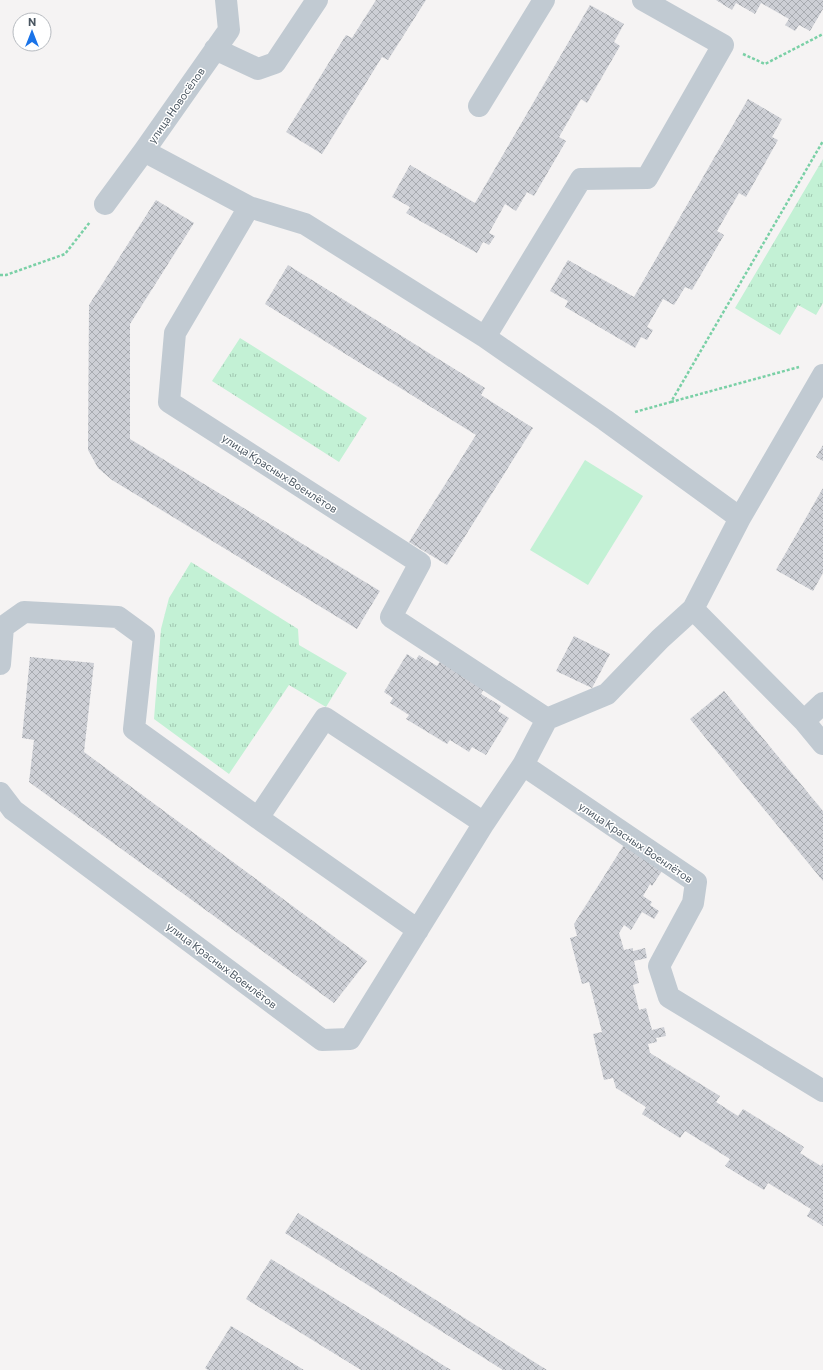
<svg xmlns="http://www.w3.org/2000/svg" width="823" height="1370" font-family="Commissioner,sans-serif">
<defs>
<pattern id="park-tufts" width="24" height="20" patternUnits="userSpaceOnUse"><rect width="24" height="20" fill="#c3f1d5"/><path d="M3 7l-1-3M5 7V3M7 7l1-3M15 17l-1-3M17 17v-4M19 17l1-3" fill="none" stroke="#a0c6b0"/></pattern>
<pattern id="building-cross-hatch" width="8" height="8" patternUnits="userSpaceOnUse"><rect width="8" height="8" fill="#cdcfd5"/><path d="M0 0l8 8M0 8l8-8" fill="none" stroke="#a8abb0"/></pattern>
</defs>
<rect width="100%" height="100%" fill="#f5f3f3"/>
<!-- park -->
<path fill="url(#park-tufts)" d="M823,159v144l-7,12 -18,-10 -18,30 -45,-27z
M240,338l127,80 -28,44 -127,-81z
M191,562l107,67 1,16 48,28 -21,34 -37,-22 -60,89 -75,-55 7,-90 8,-31z"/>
<!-- garden -->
<path fill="#c3f1d5" d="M585,460l58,36 -55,89 -58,-35z"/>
<!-- building -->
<path fill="url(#building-cross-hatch)" d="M376,0h50l-38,60 -6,-3 -60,97 -36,-22 60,-97 6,3z
M716,0h107v9l-13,22 -11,-6 -4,6 -10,-6 4,-6 -28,-16 -6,11 -19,-11 -4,7z
M590,5l34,19 -10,18 6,4 -33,57 -6,-4 -22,38 7,4 -32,55 -7,-4 -11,19 -11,-7 -16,29 6,3 -6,9 -6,-3 -6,11 -71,-40 4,-6 -18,-10 18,-32 65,38z
M748,99l34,20 -10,18 6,3 -32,57 -7,-4 -22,38 7,4 -32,55 -7,-3 -11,18 -11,-6 -16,28 6,3 -6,10 -6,-3 -6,11 -70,-41 3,-6 -18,-10 18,-31 66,37z
M156,200l38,23 -64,101v115l250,152 -23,38 -245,-149 -14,-12 -10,-18 1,-145z
M288,265l197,123 -4,7 52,33 -86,137 -38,-23 67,-107 -211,-131z
M823,445v16l-7,-4z
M823,488v85l-10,18 -37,-21z
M574,636l36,18 -18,34 -36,-17z
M407,654l9,6 3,-5 18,11 4,-6 43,29 -3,5 20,12 -3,5 11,7 -23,37 -14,-8 -3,5 -19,-12 -3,4 -41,-25 3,-4 -19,-12 3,-5 -9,-6z
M30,657l64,6 -10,89 283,209 -33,42 -305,-221 5,-42 -12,-2z
M724,691l99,120v70l-133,-162z
M627,840l35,31 -10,15 -2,-2 -7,12 9,6 -2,3 9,6 -5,8 -12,-7 -11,18 -7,-5 -5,8 5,17 9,-2v3l12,-3 2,10 -13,3 5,22 -6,2 6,25 7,-2 6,22 12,-3 2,9 -10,2 1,4 -9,2 2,9 70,43 -4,6 22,14 5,-7 61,38 -4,6 21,13 2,-3v63l-16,-10 4,-7 -43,-26 -4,7 -39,-24 5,-7 -45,-28 -5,7 -38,-24 4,-7 -30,-19 -3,-10 -9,2 -11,-46 9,-2 -13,-50 -7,2 -12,-46 7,-2 -3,-12z
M298,1213l249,157h-44l-218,-137z
M271,1259l180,111h-90l-115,-71z
M231,1326l73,44h-96l-3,-2z"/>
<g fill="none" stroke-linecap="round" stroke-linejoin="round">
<!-- path -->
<path stroke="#7ad0a6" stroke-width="2.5" stroke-dasharray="3 2" stroke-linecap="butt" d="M743,54l22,10 58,-30
M0,275h6l59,-21 25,-32
M671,402l128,-35
M635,412l36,-10 152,-261"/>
<!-- minor -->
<path stroke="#c1cad2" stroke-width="22" d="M643,0l80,45 -76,133 -66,1 -96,158 120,83 135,98 -47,91 111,112 19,23
M215,49l43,20 17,-6 42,-63
M479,106l65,-106
M144,151l105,56 -74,126 -6,69 251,161 -29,54 156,102 -24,46 173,117 -3,21 -34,63 10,31 154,94
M105,204l39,-53 85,-121 -3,-30
M249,207l56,17 180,113
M740,518l83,-143
M0,664l3,-37 21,-15 94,5 26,19 -10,93 124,89 160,112
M547,719l60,-25 53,-55 33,-30
M804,721l19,-18
M0,793l13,17 309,230 28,-1 134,-216 39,-58
M258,818l67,-100 159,105"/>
</g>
<g text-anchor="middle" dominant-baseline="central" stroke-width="3" stroke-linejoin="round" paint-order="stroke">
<!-- street labels -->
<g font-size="11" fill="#4a5661" stroke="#fff">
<text transform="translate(176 105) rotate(-55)">улица Новосёлов</text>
<text transform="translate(280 473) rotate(33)">улица Красных Военлётов</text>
<text transform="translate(636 842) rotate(34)">улица Красных Военлётов</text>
<text transform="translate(222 965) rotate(37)">улица Красных Военлётов</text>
</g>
</g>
<!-- north arrow -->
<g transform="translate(32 32)"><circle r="19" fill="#ffffff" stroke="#b7bbc0"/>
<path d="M0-3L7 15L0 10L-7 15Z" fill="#1a73e8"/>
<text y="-6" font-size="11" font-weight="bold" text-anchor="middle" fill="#4a5661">N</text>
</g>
</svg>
